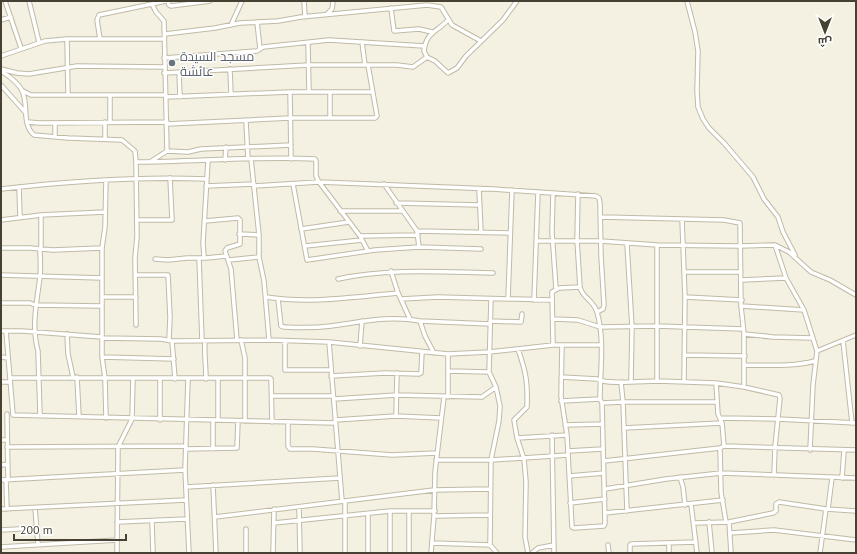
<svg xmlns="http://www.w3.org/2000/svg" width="857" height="554" font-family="'PT Sans',Cairo,sans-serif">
<rect width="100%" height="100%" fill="#f4f1e3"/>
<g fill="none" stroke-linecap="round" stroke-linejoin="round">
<defs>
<path id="street" d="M5,1l16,47
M29,1l10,41
M168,1l1,4 2,1 39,-5
M304,1l1,16
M687,1l8,31 3,19 -1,40 1,16 5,12 6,9 15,15 29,34 11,22 14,18 5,15 12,23
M152,4l4,8 8,9 3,130
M391,8l3,23 25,-2 13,3
M327,14l5,-5 1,-8
M1,20l10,-3
M448,20c-11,12 -22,12 -24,31l3,6 8,4 13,12 9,-5 9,-12 37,-36 14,-19
M257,22l3,27
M231,25l11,-24
M165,34l50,-6 25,-5 38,-2 23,-4 126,-12 14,2 11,18 29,16
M67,39l1,56
M100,39l-3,-19 2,-5 67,-14
M362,42l3,23
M308,43l1,49
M1,56l44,-15 22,-2h97
M164,58l93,-7 6,-4 66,-7 95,6
M1,69l16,4 12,1 48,-8 87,1
M230,69l1,25
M1,71c8,5 19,13 22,22 5,13 -1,32 11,42l34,3 54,2 13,11 1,11
M179,72l1,25
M164,73l145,-8h88l16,2 14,-10
M1,85l24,27
M23,91l8,4h135
M290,92l1,67
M330,92v26
M110,95v27
M166,97l124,-5h82
M246,121l2,38
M27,122l13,1 127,-1
M55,123v14
M167,124l123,-6h85l2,-2 -9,-51
M105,138v-16
M251,159l8,76v22l5,24 5,59
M225,160l1,-13
M150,162l17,-11 21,1 13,-3 90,-4
M293,184l14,76 68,-10 44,-3 62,2
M384,184l33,47 2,16
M206,186l48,-2
M254,186l65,-4 41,54 58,-1
M19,187l1,30
M1,189c69,-8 137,-13 206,-10
M479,189l2,43
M553,193l-1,39 4,57
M396,203l84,2
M340,211h62
M41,215v33
M601,217l123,3 16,3 1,83 3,28v53
M682,219l3,78 -1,85
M1,220l40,-5 64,-3
M137,220h35l-2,-42
M205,221l33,-3 2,2v24l-13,4 -2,3 6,18 6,71
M301,229l48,-7
M417,231l93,2
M239,234l20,1
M361,238l7,13
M537,241h64l56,4 83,1 35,-1 14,7 22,20 19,8 26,15
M627,244l5,83 -1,54
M657,245v136l59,2 28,4 35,8 1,3 -5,49 -1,28
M775,245l11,33 18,32 13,41 -4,34 -3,65
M305,246l57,-6
M1,248h29l23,2 49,-2
M40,248c0,10 1,19 0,29 -3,24 -9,49 -2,74l2,64
M204,257l-1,-14 5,-82
M199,258l3,83
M155,259l13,1 19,-2h19l20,-2
M229,260l30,-3
M391,271l7,22 12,26
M684,272h57
M1,275l101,3
M135,275h33l2,42 -1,23
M338,279c51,-11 103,-7 155,-6
M742,280l44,-2
M102,297h34
M266,297c44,7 88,0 132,-4
M685,297l57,3
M278,299l3,27 3,1c16,1 31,1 47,-1 30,-4 59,-11 89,-5l70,3
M401,299l37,-2 114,3
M508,299l4,-109
M534,300l4,-108
M1,303h29l5,2 67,1
M741,306l63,4
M553,319l25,1 22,7 57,-1 86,3
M420,321l5,15 9,17
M490,321l31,1 1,-8
M136,325l-1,-67 2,-21 -1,-75c59,0 119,-6 179,-3l1,2v15l3,6 174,7 103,7 3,2 1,5 1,53 3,49 -1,4 -6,3
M1,331h21l80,6
M6,331l7,84 322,8
M67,334l1,20 5,23
M744,334l29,3 40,1
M102,338l59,1 11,2 97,-1 60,2 119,12 41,-2 64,-7h48
M241,340l4,18v63
M172,341l3,38
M205,341c-1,13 1,25 1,38
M285,341v29h46
M843,341l9,82
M329,342l13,159
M553,345l-1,-53 7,-4 21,-1
M562,345l-1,51 6,39 5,92 2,1 30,-2 1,-3 -3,-120 -2,-4c0,-28 5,-59 -3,-87 -4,-13 -15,-14 -17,-25l-3,-47 1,-46
M360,346l2,-25
M518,349c8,23 10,34 9,58l-13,13 3,18 7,21 2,23 -1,55 3,16
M817,351l39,-16
M684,355l61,1
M1,357l7,1
M102,357l72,2
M744,365c24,0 48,2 71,-4
M448,371l41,1
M331,376l54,-3 34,1 2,-1 1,-21
M77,377l2,39
M561,377l36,2c9,6 47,2 60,2
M10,378h260l1,1 1,43
M160,379v41
M188,379l-3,91 4,83
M1,382h9
M621,382l2,20 4,109
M716,383l2,31 4,9 2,23
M272,396h61
M448,397v-43
M334,399l63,-4 85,2 14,-10
M561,401l39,-2
M602,403l21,-1h94
M7,414l1,66
M396,416l1,-43
M106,418l-1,-40 -3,-21v-109l3,-21 1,-47
M720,418l58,1 78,4
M218,420v-41
M335,420l61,-4 45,2
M288,423v23l2,3h23l79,6 45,-2
M565,425l37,-1
M624,428l98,-5
M552,435l2,118
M517,438l50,-3
M1,440h6
M7,447l179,-1
M720,448l1,44 5,30
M186,449l51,-1 1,-27
M213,449v-29
M568,451l35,-2
M436,460h55l77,-5
M604,461l116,-13 4,-2 132,4
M1,465l7,-1
M569,476l35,-3
M680,477l3,10 2,18
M842,478l2,-27
M1,480l184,-10
M6,480l1,29
M213,485l3,68
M186,487l154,-9
M605,489l61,-10 55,-6 135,5
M570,503l35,-4
M691,504l6,49
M299,507l1,46
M35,508l3,36
M1,509l185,-9
M828,509l4,-31
M605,513l118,-13
M434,516l56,-1
M215,517l219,-27 56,-1
M152,521l1,32
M117,522l70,-3
M709,522l3,31
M729,522l2,31
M274,523l116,-12h45
M694,523l35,-1 44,-9 3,-2v-7l3,-2 47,7 30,2
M246,529v24
M1,530l36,-2
M730,533l44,-3 82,10
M433,543l57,2 7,8
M669,543v10
M490,545l1,-85 8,-39 1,-15 -4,-19 -7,-15 2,-73
M608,545l1,8
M1,547l116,-7
M117,553l1,-106 14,-28 1,-40
M273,553l1,-44
M345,553v-52
M368,553v-39
M390,553v-42
M409,553v-42
M431,553l3,-37 1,-44 9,-75
M532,553l6,-5 16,-3
M630,553v-8l1,-1 65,-2
M820,553l6,-44"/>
</defs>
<!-- street casing -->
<use href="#street" stroke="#c0baa5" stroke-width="5.5"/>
<!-- street -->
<use href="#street" stroke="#fff" stroke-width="3.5"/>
</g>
<!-- markers -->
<circle fill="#6b7280" stroke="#fff" stroke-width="1.5" cx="172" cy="63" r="4"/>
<g text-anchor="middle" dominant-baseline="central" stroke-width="3" stroke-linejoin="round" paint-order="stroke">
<!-- worship labels -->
<g font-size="13" fill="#5b616d" stroke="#fff" text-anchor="start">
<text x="180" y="56">مسجد السيدة<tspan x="180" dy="15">عائشة</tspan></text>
</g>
</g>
<!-- border -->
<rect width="857" height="554" fill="none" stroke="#464133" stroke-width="4"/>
<!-- north arrow -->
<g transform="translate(825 32) rotate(180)" stroke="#ffffff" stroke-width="3" paint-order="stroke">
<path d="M0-3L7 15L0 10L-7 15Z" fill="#464133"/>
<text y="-6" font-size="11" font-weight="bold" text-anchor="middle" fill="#464133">ش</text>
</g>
<!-- scale -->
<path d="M14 534v6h112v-6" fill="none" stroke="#464133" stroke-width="2"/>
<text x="20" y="534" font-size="12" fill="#464133" stroke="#ffffff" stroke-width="3" paint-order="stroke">200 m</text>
</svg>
